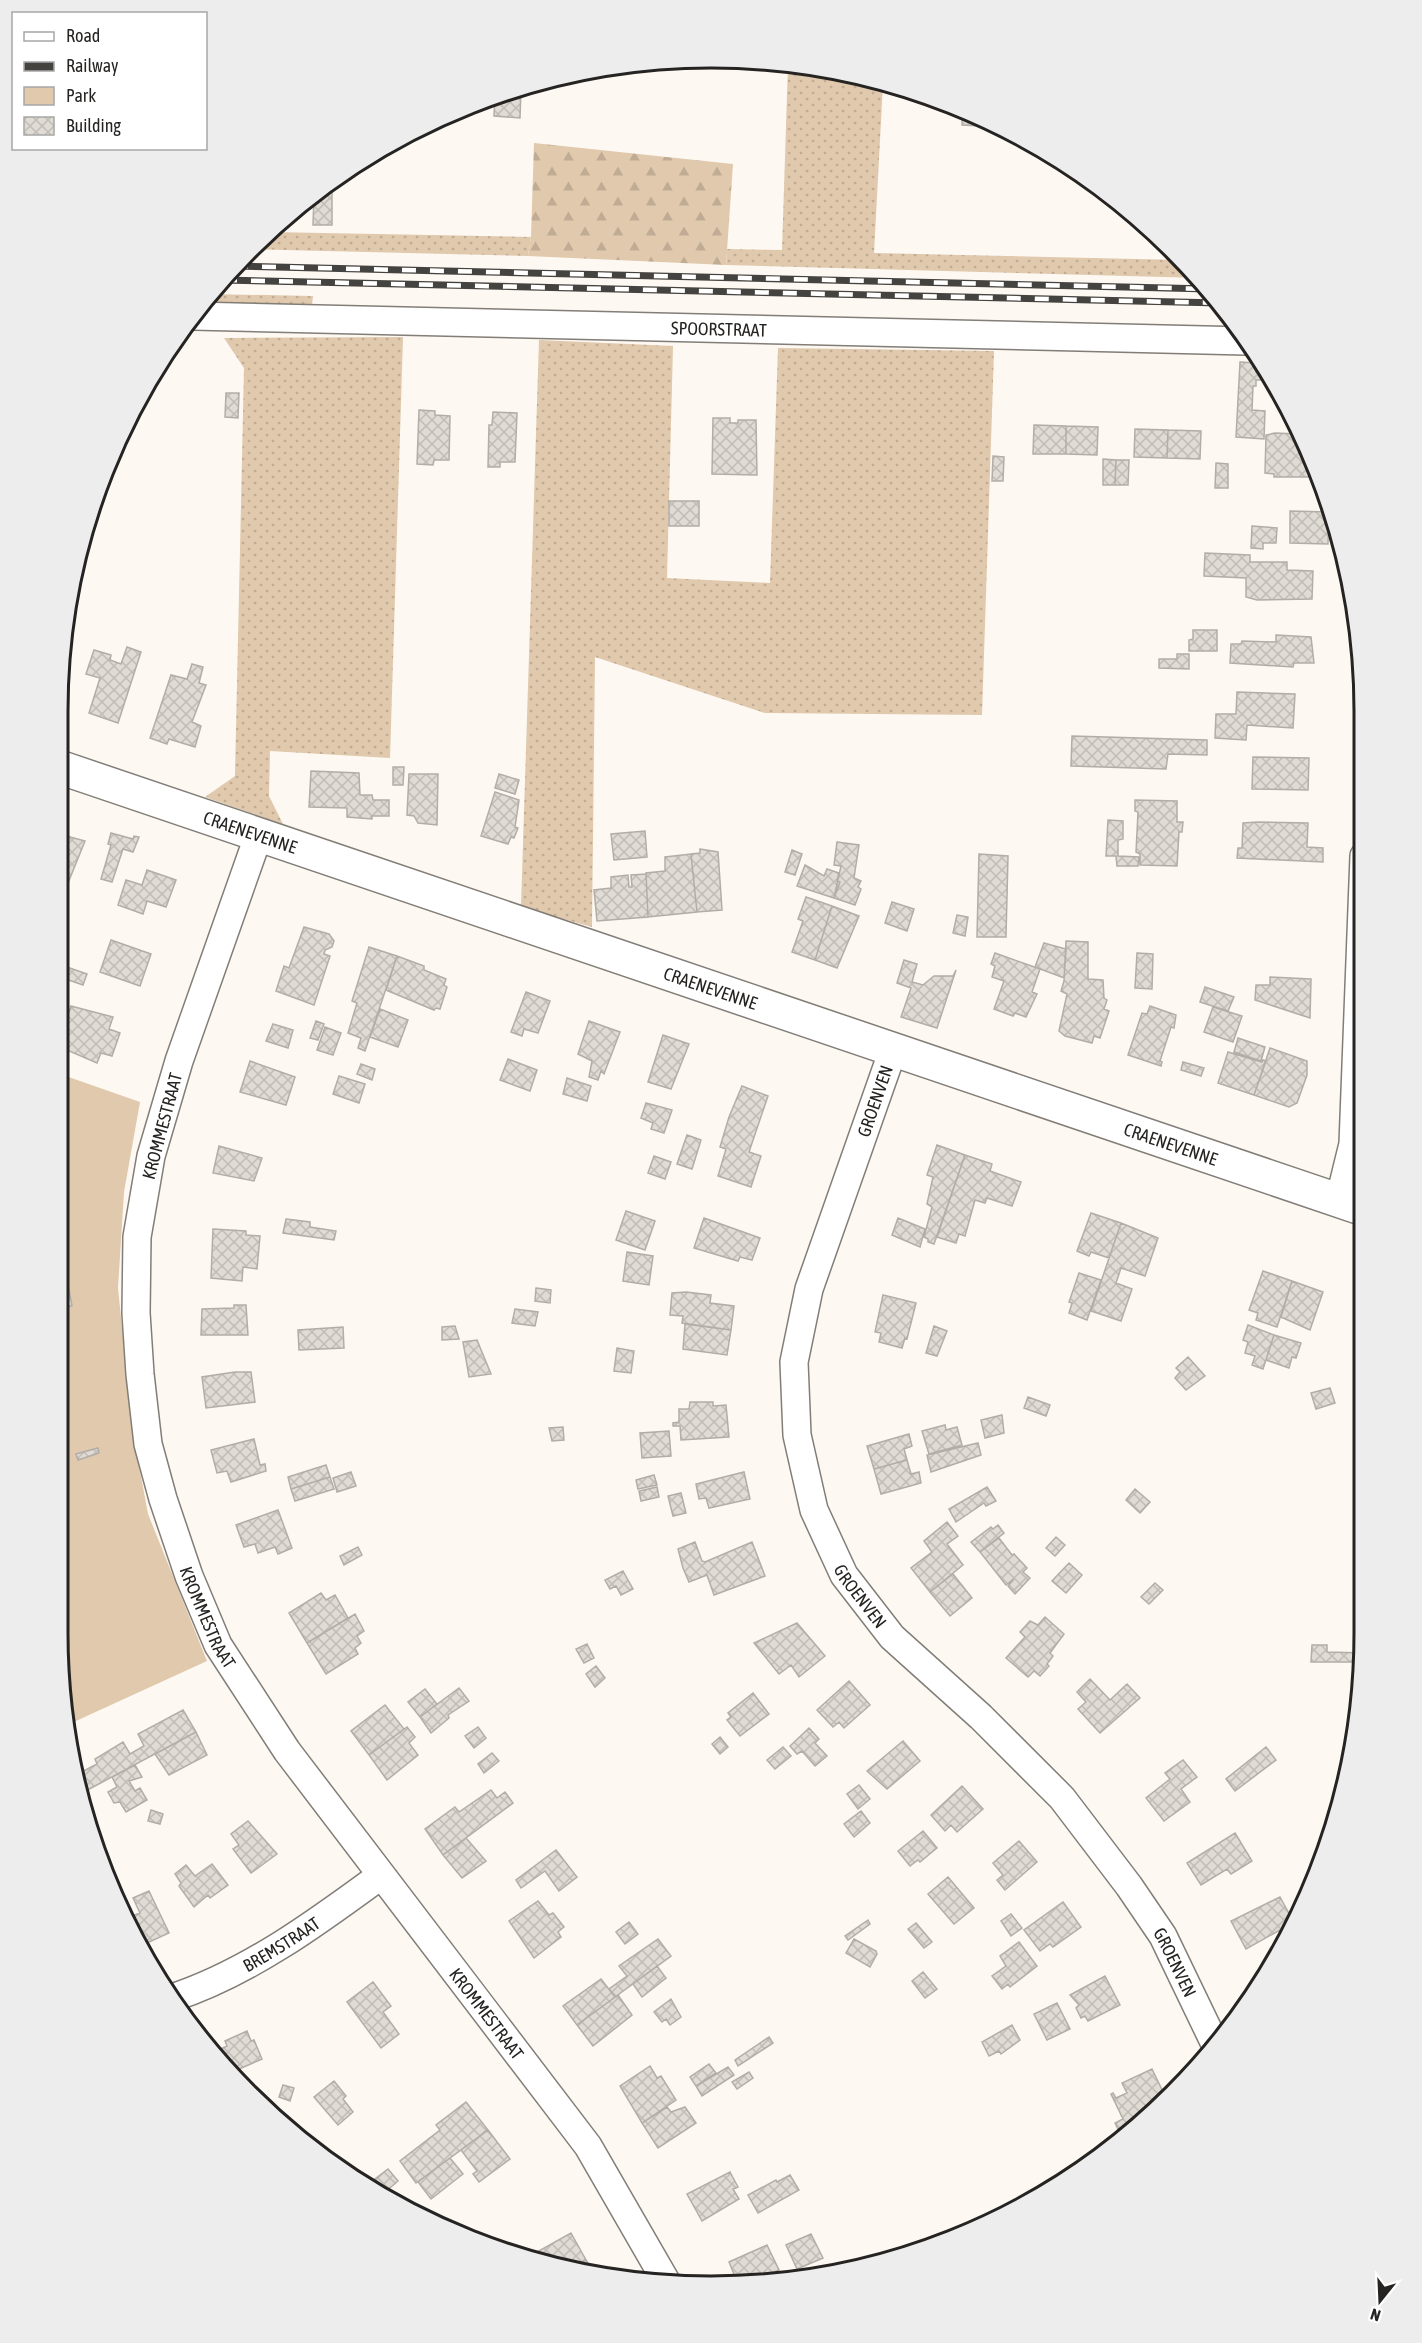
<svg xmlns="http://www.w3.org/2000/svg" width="1422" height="2343" font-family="'Asap Condensed',sans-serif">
<defs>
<pattern id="grass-dots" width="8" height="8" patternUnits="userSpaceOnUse" patternTransform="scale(1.5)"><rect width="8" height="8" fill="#e0c9ac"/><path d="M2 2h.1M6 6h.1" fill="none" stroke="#c0ac94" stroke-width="1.8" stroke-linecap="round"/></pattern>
<pattern id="forest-firs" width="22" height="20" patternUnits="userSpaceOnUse" patternTransform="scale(1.5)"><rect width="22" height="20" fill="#e0c9ac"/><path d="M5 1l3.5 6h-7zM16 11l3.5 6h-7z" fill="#c0ac94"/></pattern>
<pattern id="building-cross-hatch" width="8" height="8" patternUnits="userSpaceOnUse" patternTransform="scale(1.5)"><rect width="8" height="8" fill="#e0dbd4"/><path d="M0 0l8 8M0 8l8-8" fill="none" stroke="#c0bcb6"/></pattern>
</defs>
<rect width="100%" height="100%" fill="#fdf8f2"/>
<!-- grass -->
<path fill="url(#grass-dots)" d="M788,65l51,5 44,13 -9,170 306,7 21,18 -475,-13 1,-16 55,1z
M269,232l262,5 -3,19 -280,-7z
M211,294l102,2 -2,17 -113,-3z
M403,337l-13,421 -120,-7 -1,45 14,28 -78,-27 30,-21 9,-408 -20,-30z
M539,340l134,6 -6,232 103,5 8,-235 216,3 -12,364 -217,-2 -170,-56 -3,270 -71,-20z"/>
<!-- forest -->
<path fill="url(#forest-firs)" d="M534,143l199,21 -7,101 -198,-9 3,-19z"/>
<!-- park -->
<path fill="#e0c9ac" d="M60,1074l80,28 -16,90 -6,96 14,140 16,86 59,147 -142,65z"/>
<!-- building -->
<path fill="url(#building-cross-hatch)" stroke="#b2ada7" stroke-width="1.5" d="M521,89l-1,29 -26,-2 1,-20z
M963,108l19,10 -1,8 -19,-1z
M332,180v45h-19l1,-30z
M1240,362l16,1v9h9v8h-9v6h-3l-1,24 13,1 -1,28 -28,-2z
M226,393h13l-1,25 -13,-1z
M419,410l16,1v4l15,1 -1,44h-15l-1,5 -16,-1z
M493,412l24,1 -2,49h-15v5h-12l1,-42h3z
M713,418h17v5h8v-3h18l1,55 -45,-1z
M1034,425l32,1v28h-33z
M1066,426l32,1 -1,28 -31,-1z
M1135,429l33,1 -1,28 -33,-1z
M1168,430l33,1 -1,28 -33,-1z
M1275,433l22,1v9h5l14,34h-42v-3l-9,-1 1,-38z
M993,456l11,1 -1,24h-11z
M1103,459l13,1 -1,25h-12z
M1116,460h13l-1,25h-13z
M1216,463l12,1v24h-13z
M669,501h30v25h-30z
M1290,511l39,1 -1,32 -38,-1z
M1252,526l25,2 -1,15h-13v6l-12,-1z
M1205,553l45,2v7h37v8l26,1 -1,28 -55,1 -11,-3v-19l-42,-2z
M1193,630h24v21h-28v-11l4,-1z
M1276,635l35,2 3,26h-20l-1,4 -63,-4 1,-19h10l1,-3 34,1z
M127,647l14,5 -23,71 -29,-10 11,-35 -14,-4 8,-24 17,5 -1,5 11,4z
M1177,654h12v15l-30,-1v-9h18z
M192,664l11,3 -4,16 7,2 -14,37 9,4 -6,21 -26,-8 -2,5 -17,-6 21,-63 16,4z
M1237,692l58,2 -2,34 -46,-3 -1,15 -31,-2 1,-24h20z
M1072,736l135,4v15l-39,-1 -2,15 -95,-3z
M1253,757l56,1 -1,32 -56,-1z
M393,767h11l-1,18h-10z
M311,771l48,2 1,22h12l1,5h16v16h-17v3l-25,-2v-9l-38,-1z
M409,774h29l-1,51 -19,-2 -4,-7 -7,-1z
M499,774l20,6 -4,14 -20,-6z
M495,792l24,8 -4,27 3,1 -4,10 -3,-1 -3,7 -27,-8z
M1135,800l42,1v21h6l-1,10h-3l-2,34 -37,-1v-11l-4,-2 2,-40 -3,-1z
M1108,820l15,1v18l-5,1v16l21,1 -1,9h-21l-1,-10h-10z
M1258,822l50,1 -1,24 16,1v14l-86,-4 1,-10h4l1,-25z
M645,831l2,26 -33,3 -3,-26z
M111,833l22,6 1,-3 5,1 -6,15 -10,-3 -11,33 -11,-3 10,-34 -3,-1z
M59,834l26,7 -17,42 -9,-3z
M837,842l22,3 -5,33 7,3 -3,6 3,2 -6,16 -21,-7 7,-32 -7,-1z
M700,849l18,3 4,58 -25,2 -6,-58 9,-1z
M792,850l10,4 -7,21 -10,-3z
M691,854l6,58 -49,5 -2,-44 19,-2v-14z
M979,854l29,2 -2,81h-29z
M805,865l19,11 3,-7 12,4 -2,8 3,1 -6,16 -37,-12z
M147,870l29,10 -10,27 -19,-6 -4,13 -25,-9 8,-25 16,5z
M646,874l2,43 -51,4 -3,-31 17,-2v-11l17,-2 1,12h3l-1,-12z
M806,897l26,9 -17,54 -23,-8 11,-31 -5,-2z
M892,902l22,7 -7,22 -22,-8z
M832,906l27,10 -22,52 -22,-8z
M957,915l11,2 -3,19 -12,-3z
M304,927l25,7 5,7 -2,6 -7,3 -1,4 6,2 -16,49 -38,-14 8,-25 5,2z
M111,940l40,14 -11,32 -40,-14z
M1066,941l22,1v37l15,1 1,18 3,2 -3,9 5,2 -9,27 -6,-2 -2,7 -27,-7 -6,-5 8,-37 -6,-3 3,-10z
M1044,943l22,6 -2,29 -29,-11z
M369,947l28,9 -32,95 -7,-3 3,-10 -13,-5 9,-30 -5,-2z
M995,953l45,16 -8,23 5,2 -11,23 -11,-4 -2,3 -19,-7 10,-28 -12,-4 3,-11 -4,-2z
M1137,953l16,1 -1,35 -17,-1z
M397,956l27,10v4l22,9 -2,6 3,2 -7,22 -4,-1 -2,2 -48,-20z
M904,960l13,4 -5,18 11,3 11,-9h19l3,-6 -19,58 -36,-11 10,-29 -14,-5z
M64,966l23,8 -4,11 -23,-8z
M1270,977l41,2 -1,39 -55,-18 1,-15h14z
M1205,987l29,10 -6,14 -28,-9z
M526,992l24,9 -12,32 -14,-4 -2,7 -11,-4z
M71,1006l42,11 -4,12 11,4 -8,23 -11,-3 -4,10 -37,-16v-8z
M1150,1006l26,9 -2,13 -3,-1 -11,34 2,1 -1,4 -33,-11 14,-42 5,1z
M1213,1007l29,9 -9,26 -29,-10z
M380,1009l28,11 -10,27 -28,-10z
M316,1021l8,3 -6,16 -8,-2z
M589,1021l31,11 -16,42 -3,-3 -3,9 -9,-3 3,-16 -14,-7z
M273,1024l20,6 -5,18 -22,-7z
M325,1027l16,6 -8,22 -16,-5z
M663,1035l26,9 -18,45 -23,-7z
M1238,1038l27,9 -4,14 -27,-9z
M1270,1048l37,13v14l-10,28 -8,4 -35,-12z
M1228,1052l34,10 1,-2 3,1 -12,34 -36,-12z
M508,1059l29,11 -7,21 -30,-11z
M250,1061l45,16 -9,28 -46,-13z
M1183,1062l21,6 -3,8 -20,-6z
M361,1064l14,5 -3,11 -15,-6z
M339,1076l26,8 -6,19 -26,-9z
M567,1078l24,8 -4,15 -24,-7z
M742,1086l26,10 -19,56 12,4 -10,31 -33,-11 8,-27 -6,-2 9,-30z
M646,1103l26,7 -8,23 -13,-4 2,-6 -12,-5z
M687,1135l14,5 -9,29 -15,-5z
M937,1145l28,10 -31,89 -6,-2v-3l-4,-2 8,-30 -5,-3 6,-27 -6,-2z
M219,1146l43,12 -8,23 -41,-8z
M965,1155l27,9 -2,7 31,11 -9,24 -25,-8 -2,5 -10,-3 -10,36 -6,-2 -3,9 -19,-6z
M654,1156l17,6 -6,17 -17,-6z
M626,1211l29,10 -10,29 -29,-10z
M1091,1213l30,10 -12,35 -18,-6 -2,4 -12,-5z
M704,1218l56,20 -8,22 -12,-3 -2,4 -44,-13z
M898,1218l27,11 -5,18 -28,-12z
M286,1219l24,3v5l26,4 -2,9 -51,-7z
M1121,1223l37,15 -13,38 -24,-8 -5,15 16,6 -11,32 -30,-10z
M213,1229l33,2v4l14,1 -3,33 -14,-2 -1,14 -31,-3z
M61,1247l11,59 -11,2z
M627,1252l26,4 -4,29 -26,-4z
M1263,1271l29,10 -15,46 -21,-7 2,-7 -9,-3z
M1079,1273l22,7 -14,40 -18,-7 3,-10 -3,-1z
M1292,1281l31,11 -13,38 -29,-13z
M536,1288l15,2 -1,13 -15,-2z
M686,1292l25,3 -1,8 24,3 -3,24 -49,-7 1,-7 -13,-1 2,-22z
M883,1295l33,8 -9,36 -2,-1 -3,10 -23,-6 2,-9 -6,-1z
M234,1305h12l2,30h-47l1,-26 32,-1z
M515,1309l23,3 -3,14 -23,-3z
M61,1321l5,21 -5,1z
M685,1324l46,6 -4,25 -44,-6z
M1248,1325l26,10 -11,34 -11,-4 3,-9 -10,-3 3,-11 -5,-2z
M455,1326l4,13 -17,1v-13z
M934,1326l13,5 -10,25 -11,-3z
M343,1327l1,21 -45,2 -1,-20z
M1274,1335l27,8 -5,15 -4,-1 -3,11 -23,-8z
M477,1340l14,34 -22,3 -6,-35z
M617,1348l17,3 -3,22 -17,-2z
M1188,1357l17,19 -19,14 -11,-12 5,-6 -4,-4z
M235,1372h16l4,30 -49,6 -4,-31z
M1330,1388l5,15 -19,6 -5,-16z
M1028,1397l22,8 -4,11 -22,-8z
M690,1402h23v4l13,-1 3,32 -48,3 -1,-14h-7v-3l6,-1v-13h10z
M1002,1415l2,18 -19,5 -4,-18z
M945,1425l1,5 11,-3 5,18 -33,9 -7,-23z
M563,1427l1,13 -12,1 -3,-13z
M669,1431l2,25 -29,2 -2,-25z
M909,1434l3,12 -8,3 3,11 -33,9 -7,-23z
M254,1439l6,26 5,-1 1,7 -35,11 -4,-11 -10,2 -6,-23z
M978,1443l3,12 -50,17 -4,-17z
M98,1448l1,5 -21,7 -2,-6z
M907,1460l4,14 8,-2 2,11 -40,11 -7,-25z
M326,1465l4,12 -39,12 -3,-12z
M351,1472l5,14 -19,6 -4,-14z
M744,1472l6,27 -41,9 -3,-10 -7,1 -3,-15z
M654,1475l3,10 -19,4 -2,-9z
M330,1477l4,12 -39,12 -4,-12z
M657,1487l2,10 -18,4 -2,-10z
M987,1487l9,14 -10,5 -2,-3 -28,19 -7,-13z
M1135,1489l15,13 -10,11 -14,-13z
M681,1493l5,20 -13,3 -5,-20z
M278,1510l14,38 -14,6 -3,-7 -17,6 -3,-9 -11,3 -8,-22z
M947,1522l11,14 -11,8 16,21 -33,27 -19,-24 21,-16 -8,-11z
M998,1525l6,8 -24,19 -9,-10 20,-15 2,2z
M1056,1537l9,8 -10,11 -9,-8z
M999,1538l13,17 2,-1 13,14 -4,4 7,6 -15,16 -7,-8 6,-7 -8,6 -26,-33z
M695,1542l7,19 3,1 47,-20 13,34 -51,19 -7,-20 -18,7 -6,-14 -5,-19z
M358,1547l4,8 -18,10 -4,-9z
M1069,1563l13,12 -16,18 -14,-12z
M623,1571l10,18 -12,6 -5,-9 -6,3 -5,-9z
M953,1574l19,24 -22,18 -20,-24z
M1155,1583l8,7 -14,14 -8,-7z
M321,1593l5,7 9,-5 13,23 -41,25 -18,-30z
M355,1614l9,17 -7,5 4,7 -6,5 3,6 -32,20 -19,-31z
M1045,1617l19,17 -14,19 3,3 -6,8 2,2 -9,10 -6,-5 -6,6 -22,-19 19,-21 -5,-5 10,-11 8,4z
M797,1623l28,33 -26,21 -8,-12 -12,9 -25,-31z
M587,1644l7,14 -10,5 -8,-14z
M1312,1645h15v7l37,1v9h-53z
M596,1666l9,12 -10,9 -9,-13z
M1090,1679l20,21 17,-16 13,14 -40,35 -22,-24 8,-7 -9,-10z
M849,1681l21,24 -26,23 -5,-6 -6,5 -16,-17z
M459,1688l10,13 -21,14 1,3 -18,15 -11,-16z
M425,1689l12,15 -17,13 -12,-15z
M753,1693l16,21 -29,22 -13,-16 4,-3 -3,-4z
M385,1705l19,24 -35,26 -18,-24z
M183,1710l13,22 -116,62 -4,-19 21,-11 -2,-5 28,-17 7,12 14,-8 -6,-12z
M407,1727l8,10 -6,6 9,12 -31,25 -18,-25z
M478,1727l8,11 -12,10 -9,-12z
M809,1728l10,11 -4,4 12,13 -12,10 -13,-15 -5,3 -7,-8z
M196,1732l11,23 -38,20 -14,-21z
M720,1737l8,10 -8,7 -8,-10z
M903,1741l17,20 -33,28 -20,-18z
M783,1747l8,9 -16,13 -8,-9z
M1266,1747l10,13 -41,31 -9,-12z
M492,1753l7,8 -15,12 -6,-9z
M1183,1760l14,17 -16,12 9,13 -26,19 -18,-23 24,-19 -5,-6z
M135,1765l7,12 -13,4 6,10 5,-3 7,12 -21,12 -6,-10 -6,1 -6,-11 9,-5 -5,-10z
M859,1785l11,14 -12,10 -11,-15z
M962,1786l21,23 -26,23 -6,-7 -6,6 -14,-16z
M491,1790l6,8 8,-6 8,11 -70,52 -18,-26 30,-22 4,5z
M151,1810l12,4 -3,10 -12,-3z
M861,1811l9,12 -16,14 -10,-13z
M248,1821l29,33 -26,19 -18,-24 6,-4 -8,-11z
M923,1831l14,17 -17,14 -2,-2 -8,6 -12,-15z
M1235,1833l17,28 -21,13 -4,-5 -26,16 -14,-22z
M466,1838l20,23 -24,17 -19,-23z
M1019,1841l18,21 -32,28 -8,-10 6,-5 -10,-12z
M556,1850l21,27 -18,14 -14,-20 -24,17 -5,-8z
M212,1864l16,21 -18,13 -2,-3 -14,12 -15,-21 2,-3 -6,-9 11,-9 9,11z
M109,1865l6,22 -4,1 -9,-22z
M948,1877l26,31 -20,16 -26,-30z
M149,1891l20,42 -22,10 -5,-10 -8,3 -10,-17 16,-6 -7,-15z
M1280,1897l12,22 -3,6 -43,24 -15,-28z
M538,1901l11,14 4,-2 11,14 -6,5 3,5 -27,21 -25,-37z
M1063,1902l18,25 -28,20 -3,-3 -10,7 -16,-21z
M1011,1914l11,14 -11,8 -10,-15z
M868,1920l2,4 -22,16 -3,-4z
M629,1922l9,12 -13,10 -9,-12z
M916,1923l16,19 -8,6 -16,-19z
M658,1939l13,17 -56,41 -6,-8 18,-13 -8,-10z
M854,1939l22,12 1,3 -7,13 -24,-14z
M1019,1942l18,24 -27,21 -2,-3 -6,5 -10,-13 14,-10 -6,-10z
M657,1966l9,12 -24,19 -9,-13z
M923,1972l14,17 -12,9 -13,-17z
M1105,1976l15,29 -32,16 -3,-5 -4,2 -5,-10 3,-3 -9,-10z
M601,1979l14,18 -38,28 -14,-19z
M373,1982l18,24 -8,6 16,22 -18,14 -34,-46z
M618,1995l14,20 -39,31 -16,-21z
M671,1999l10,18 -11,8 -4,-6 -4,3 -8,-10z
M1057,2003l13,26 -23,11 -13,-26z
M1012,2025l8,15 -19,14 -2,-3 -10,5 -7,-14z
M247,2031l4,10 3,-1 8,19 -32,14 -14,-22 11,-5 -2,-5z
M769,2037l4,6 -35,23 -3,-6z
M709,2064l7,9 -20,13 -6,-9z
M650,2066l7,12 4,-2 15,24 -34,23 -22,-37z
M728,2067l6,8 -32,21 -6,-10z
M1152,2069l15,31 -26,15 3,5 -13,7 1,4 -9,8 -8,-16 8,-4 -12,-25 2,-1 3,5 11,-5 -5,-10z
M749,2072l4,6 -16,11 -5,-7z
M334,2081l12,15 -3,3 10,13 -15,13 -24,-28z
M283,2085l11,3 -4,13 -11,-4z
M466,2102l22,28 -72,53 -16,-22 40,-31 -4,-5z
M667,2107l4,5 14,-5 11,16 -38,25 -16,-25z
M488,2130l22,29 -31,23 -6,-8 4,-3 -16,-21z
M450,2158l13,16 -32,25 -13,-17z
M388,2169l10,12 -13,11 -10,-13z
M730,2172l8,15 -5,2 6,10 -37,22 -15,-27z
M790,2175l9,15 -41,23 -10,-18 28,-15 1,2z
M571,2233l15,27 -15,8 -28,-7 -6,-9z
M811,2234l12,24 -26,11 -11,-24z
M767,2245l12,25 -31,14h-10l-9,-22z
M586,2260l8,13 -23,-5z"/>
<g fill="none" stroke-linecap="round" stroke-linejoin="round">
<defs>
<g id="minor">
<path id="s1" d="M193,316l1053,25"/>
<path id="s2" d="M259,834l-80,227 -28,95 -14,81 -1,76 4,61 8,70 15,55 26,77 29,69 69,106 301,395 79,137"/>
<path id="s3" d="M893,1050l-84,239 -15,73 3,73 17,75 30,65 48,62 89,80 81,81 67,88 34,50 52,108"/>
<path d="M1339,1201l14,-57 11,-288"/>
<path id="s4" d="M172,1998c76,-25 144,-75 208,-122"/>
</g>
<g id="tertiary">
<path id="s5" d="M59,767l1305,442"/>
</g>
</defs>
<!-- minor casing -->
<use href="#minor" stroke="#827d77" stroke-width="30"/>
<!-- tertiary casing -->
<use href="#tertiary" stroke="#827d77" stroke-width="36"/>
<!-- minor -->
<use href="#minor" stroke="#fff" stroke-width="27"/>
<!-- tertiary -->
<use href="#tertiary" stroke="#fff" stroke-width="33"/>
<defs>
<path id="rail" d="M234,266l976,23
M223,280l997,23"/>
</defs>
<!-- rail casing -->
<use href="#rail" stroke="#454340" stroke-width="7"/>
<!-- rail -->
<use href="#rail" stroke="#fff" stroke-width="4.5" stroke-dasharray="14" stroke-linecap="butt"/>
</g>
<g text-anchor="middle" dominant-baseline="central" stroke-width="4.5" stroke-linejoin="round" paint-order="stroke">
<!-- street labels -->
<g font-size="18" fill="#262422" stroke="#fff">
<text stroke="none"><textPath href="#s1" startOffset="526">SPOORSTRAAT</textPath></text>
<text stroke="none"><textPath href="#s5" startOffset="202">CRAENEVENNE</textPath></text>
<text stroke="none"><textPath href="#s5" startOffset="688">CRAENEVENNE</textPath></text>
<text transform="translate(875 1101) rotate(-71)">GROENVEN</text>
<text transform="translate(162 1126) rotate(-75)">KROMMESTRAAT</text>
<text stroke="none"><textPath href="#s5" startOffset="1174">CRAENEVENNE</textPath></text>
<text stroke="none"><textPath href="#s3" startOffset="576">GROENVEN</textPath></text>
<text stroke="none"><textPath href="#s2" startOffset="813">KROMMESTRAAT</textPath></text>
<text stroke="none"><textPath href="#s4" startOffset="122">BREMSTRAAT</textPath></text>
<text stroke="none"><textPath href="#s3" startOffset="1062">GROENVEN</textPath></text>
<text stroke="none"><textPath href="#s2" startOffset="1299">KROMMESTRAAT</textPath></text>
</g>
</g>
<!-- crop -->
<path d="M0 0H1422V2343H0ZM711 68H711A643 643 0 0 1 1354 711V1633A643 643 0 0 1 711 2276H711A643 643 0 0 1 68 1633V711A643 643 0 0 1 711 68Z" fill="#eeeded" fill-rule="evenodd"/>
<path fill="none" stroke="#262422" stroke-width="3" d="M711 68H711A643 643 0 0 1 1354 711V1633A643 643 0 0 1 711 2276H711A643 643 0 0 1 68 1633V711A643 643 0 0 1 711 68Z"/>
<!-- legend -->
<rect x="12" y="12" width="195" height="138" fill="#ffffff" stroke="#a8a7a7" stroke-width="1.5"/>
<rect x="24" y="32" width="30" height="9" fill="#ffffff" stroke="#a8a7a7" stroke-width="1.5"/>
<text x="66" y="42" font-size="18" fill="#262422">Road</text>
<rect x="24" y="62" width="30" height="9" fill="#454340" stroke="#a8a7a7" stroke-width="1.5"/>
<text x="66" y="72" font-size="18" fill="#262422">Railway</text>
<rect x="24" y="87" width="30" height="18" fill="#e0c9ac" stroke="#a8a7a7" stroke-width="1.5"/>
<text x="66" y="102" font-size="18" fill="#262422">Park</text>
<rect x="24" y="117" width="30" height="18" fill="url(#building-cross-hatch)" stroke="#a8a7a7" stroke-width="1.5"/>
<text x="66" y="132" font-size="18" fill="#262422">Building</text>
<!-- north arrow -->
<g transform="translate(1380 2301) rotate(198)" stroke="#ffffff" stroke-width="4.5" paint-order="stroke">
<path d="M0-4.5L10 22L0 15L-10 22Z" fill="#262422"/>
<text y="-9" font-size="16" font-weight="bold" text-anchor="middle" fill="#262422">N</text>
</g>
</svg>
